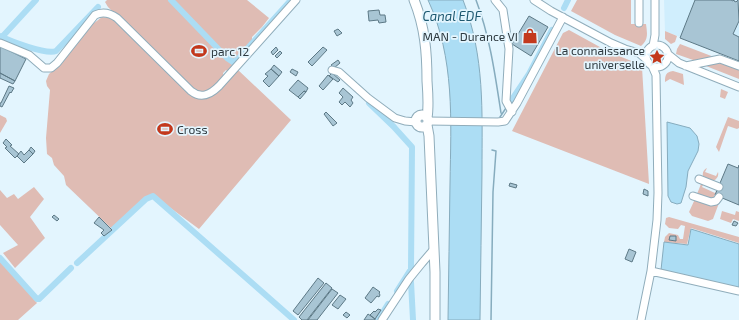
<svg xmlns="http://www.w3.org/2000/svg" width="739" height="320" font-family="'Exo 2',sans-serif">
<rect width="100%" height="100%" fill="#e3f5fe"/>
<!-- built -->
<path fill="#d0eefd" d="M664,0h75v61l-74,-30z"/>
<!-- green -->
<path fill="#dfbcb4" d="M107,0h140l22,18 -7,9 -10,10v8l-24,27 -2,-2 -3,3 1,5 -11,11 -15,4 -58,-54 -32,-32 -3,-5z
M577,0h54v24h15c1,8 3,16 -5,22l-26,-11 -44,-24z
M102,17l9,1 7,5 79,75c17,3 30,-18 40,-29l54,51 -92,109 -46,-34 -41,34 -46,-44 -2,-9 -10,-11 -2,-7 -5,-4 -1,-16 4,-48 -3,-4 -1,-5 3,-7 13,-11 27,-36z
M569,30l40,22 30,12 3,3 7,117 -137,-53 51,-98z
M665,31l12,5 -2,6 -4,2 -6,-5z
M680,44l34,13 -18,4 -20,-7 1,-5z
M716,61l23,9v9l-38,-15z
M673,71l10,3 1,11 -14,-6 -5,3c0,-7 1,-10 8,-11z
M721,89l7,3 -3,7 -5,-2z
M0,115l6,3 1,3 -7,12z
M728,117l11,4v7l-2,1 -9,-3 -9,26 -3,-5z
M707,168l-2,4 11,4 2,-4c1,4 -1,7 -5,9l-10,-5c-1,-3 1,-7 4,-8z
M704,183l-2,4 13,6 2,-4 -3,8 2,2 -2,2 -17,-7 4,-10z
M34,187l10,12 -14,18 15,21 -30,30 -12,-15 15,-8 -18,-20v-35l7,8 7,-4 4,5z
M695,199l21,5 3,-1 -6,16 -5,2 -16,-5 -3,-4z
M722,211l13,4 1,-4 3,1v9l-6,-2 -2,4 -11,-4z
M669,217l70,20v6l-48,-15 -4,16 -23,-2 1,-5 4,-4 9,2 2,4h3l2,-13 -4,-1 -3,4 -9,-1 -4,-4 1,-6z
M0,259l37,44 -19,17h-18z"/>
<!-- water -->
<path fill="#acddf4" stroke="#86acbe" d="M428,0h35c22,57 19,111 19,171 -1,50 -1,99 -2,149h-32c1,-46 1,-91 2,-137 1,-62 5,-125 -22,-183z
M667,122l23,6 7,8 2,8 -1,7 -10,20 -2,16 -5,16 -4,1 -6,-2 -3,-6z
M691,229l48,15v44l-78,-18 3,-28 24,3z"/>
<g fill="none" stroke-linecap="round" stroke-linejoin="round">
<!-- stream -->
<path stroke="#86acbe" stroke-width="1.5" d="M476,0c14,37 19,74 25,113
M500,117l6,-9
M491,320l2,-128 3,-41 -4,-1"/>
<!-- canal -->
<path stroke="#acddf4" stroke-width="6" d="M171,0l56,58 6,4 4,-2 54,-60
M564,8l4,-8
M0,36c10,5 46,19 56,15l42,-44
M2,37l34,-37
M511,101l18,-27 23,-44
M369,103l25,24
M393,126l19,21 -1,122 -14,22
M0,258l37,41h2l32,-31
M77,263l69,-64 7,-3 141,124
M411,282l2,38
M378,320l10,-16"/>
</g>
<!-- building -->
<path fill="#a8c5d4" stroke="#5d7986" d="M695,0h36l2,1 1,-1v1l2,1 2,-2 1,21 -6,13 6,3v24l-59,-23z
M379,10l1,5h5l1,7 -7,1 -1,-3 -9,1 -1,-10z
M529,16l19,11 -17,29 -19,-12z
M338,29l4,4 -5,3 -3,-5z
M0,46l26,13 -11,22 -15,-8z
M276,47l2,3 -5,5 -2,-3z
M323,47l4,3 -15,16 -4,-4z
M280,51l2,2 -5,5 -2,-2z
M338,60l2,3 -6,5 -3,-3z
M274,65l8,7 -3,4 -8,-7z
M271,69l8,7 -10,11 -6,-6 5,-5 -3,-2z
M292,69l6,3 -2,4 -6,-4z
M0,73l15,8 -2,3 -13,-6z
M332,73l8,7 -2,2 -9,-6z
M328,75l5,4 -10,11 -4,-4z
M298,80l10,8 -2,4 -2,-1 -6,6 -9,-7z
M9,86l5,2 -3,5 -1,-1 -8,15 -2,-1v-3h1z
M343,88l10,9 -2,3 2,3 -3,4 -5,-5 -3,3 -3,-3 4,-5 -4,-4z
M304,91l2,1 -6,7 -2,-2z
M326,112l11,11 -4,3 -9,-12z
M6,139l6,6 -2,1 9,8 -4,4 -10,-10 2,-1 -4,-4z
M31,147l4,4 -2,3 -4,-4z
M29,150l4,4 -9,9 -7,-7 4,-5 3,4z
M728,164l10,4 1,-3v40l-24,-10z
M510,183l7,2 -1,3 -7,-2z
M644,189l4,2v5l-5,-2z
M54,215l5,4 -2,2 -5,-4z
M99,217l13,13 -8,6 -3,-3 3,-3 -10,-7z
M734,221l4,2 -2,3 -4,-1z
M670,236h6v5l-7,-1z
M629,249l7,3 -4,10 -7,-3z
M318,278l6,5 -26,32 -5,-4z
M326,283l6,5 -25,32h-5l-3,-3z
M373,287l7,5 -1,1 1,2 -1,2 -2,-1 -6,7 -6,-5z
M332,289l6,4 -21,27h-9z
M340,295l6,4 -8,10 -6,-4z
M378,309l3,1 -6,9 -5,-4 4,-4 1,1z
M346,312l4,3 -3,3 -4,-3z
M368,314l7,5v1h-11z"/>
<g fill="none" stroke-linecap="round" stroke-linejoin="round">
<defs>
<path id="minor" d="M495,0l8,10 6,39 -3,52 6,11
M534,0l17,11 60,32 14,6 14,4 7,6
M639,0v23
M0,43l29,12 15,13h7l6,-5 38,-48c8,-4 15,-2 22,3l74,73c10,8 19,4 28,-5l77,-86
M646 56a11 11 0 1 1 22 0a11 11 0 1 1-22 0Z
M653,46l2,-11v-35
M669,55l10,8 60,24
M686,66l34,-7 19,7
M332,70l7,2 29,26 27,20 10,3 11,1
M428,121l70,1 7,-1 12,-18 46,-86
M699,179l20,8
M693,196l18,6 5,-1 3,-4
M651,271l88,20
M382,320l27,-41 13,-16 12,-14
M641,320l10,-49 6,-51 1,-27 -2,-118 -4,-9"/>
<path id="major" d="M414,0c11,27 13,53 13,81 1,13 2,25 0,37
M416 121a6 6 0 1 1 12 0a6 6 0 1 1-12 0Z
M427,125l2,11 6,136v48"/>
</defs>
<!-- minor casing -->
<use href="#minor" stroke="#90adbb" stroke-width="9"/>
<!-- major casing -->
<use href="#major" stroke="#90adbb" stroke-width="11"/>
<!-- minor -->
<use href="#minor" stroke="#fff" stroke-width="7"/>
<!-- major -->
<use href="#major" stroke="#fff" stroke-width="9"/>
</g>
<!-- icons -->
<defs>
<symbol id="shop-bare" viewBox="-9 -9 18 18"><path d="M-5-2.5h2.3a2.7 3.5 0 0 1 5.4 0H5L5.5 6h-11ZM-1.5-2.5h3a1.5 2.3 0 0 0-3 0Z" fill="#c3381c" stroke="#e3f5fe" stroke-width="2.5" paint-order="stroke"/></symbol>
<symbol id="stadium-bare" viewBox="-9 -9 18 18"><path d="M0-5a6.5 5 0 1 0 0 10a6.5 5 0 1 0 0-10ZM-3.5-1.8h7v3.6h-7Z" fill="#c3381c" stroke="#e3f5fe" stroke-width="2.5" paint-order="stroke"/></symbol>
<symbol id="sight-bare" viewBox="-9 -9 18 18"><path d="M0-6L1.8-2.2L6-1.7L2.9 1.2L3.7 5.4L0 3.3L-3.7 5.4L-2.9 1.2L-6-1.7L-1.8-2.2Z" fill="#c3381c" stroke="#e3f5fe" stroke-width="2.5" paint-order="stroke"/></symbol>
</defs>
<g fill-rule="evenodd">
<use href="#shop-bare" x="519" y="25" width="22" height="22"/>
<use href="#stadium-bare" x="188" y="40" width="22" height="22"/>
<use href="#sight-bare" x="646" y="46" width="22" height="22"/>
<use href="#stadium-bare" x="154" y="118" width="22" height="22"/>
</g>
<g text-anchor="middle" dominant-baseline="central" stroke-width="3.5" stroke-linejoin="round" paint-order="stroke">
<!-- poi labels -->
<g font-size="12" fill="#2e3a40" stroke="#e3f5fe" text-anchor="end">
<text x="518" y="36">MAN - Durance VI</text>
<text x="645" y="50">La connaissance<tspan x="645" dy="14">universelle</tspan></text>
<text x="211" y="51" text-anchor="start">parc 12</text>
<text x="177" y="129" text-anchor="start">Cross</text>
</g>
<!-- water labels -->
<g font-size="13" font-style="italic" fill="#1d5870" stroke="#e3f5fe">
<text x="452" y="16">Canal EDF</text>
</g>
</g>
</svg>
